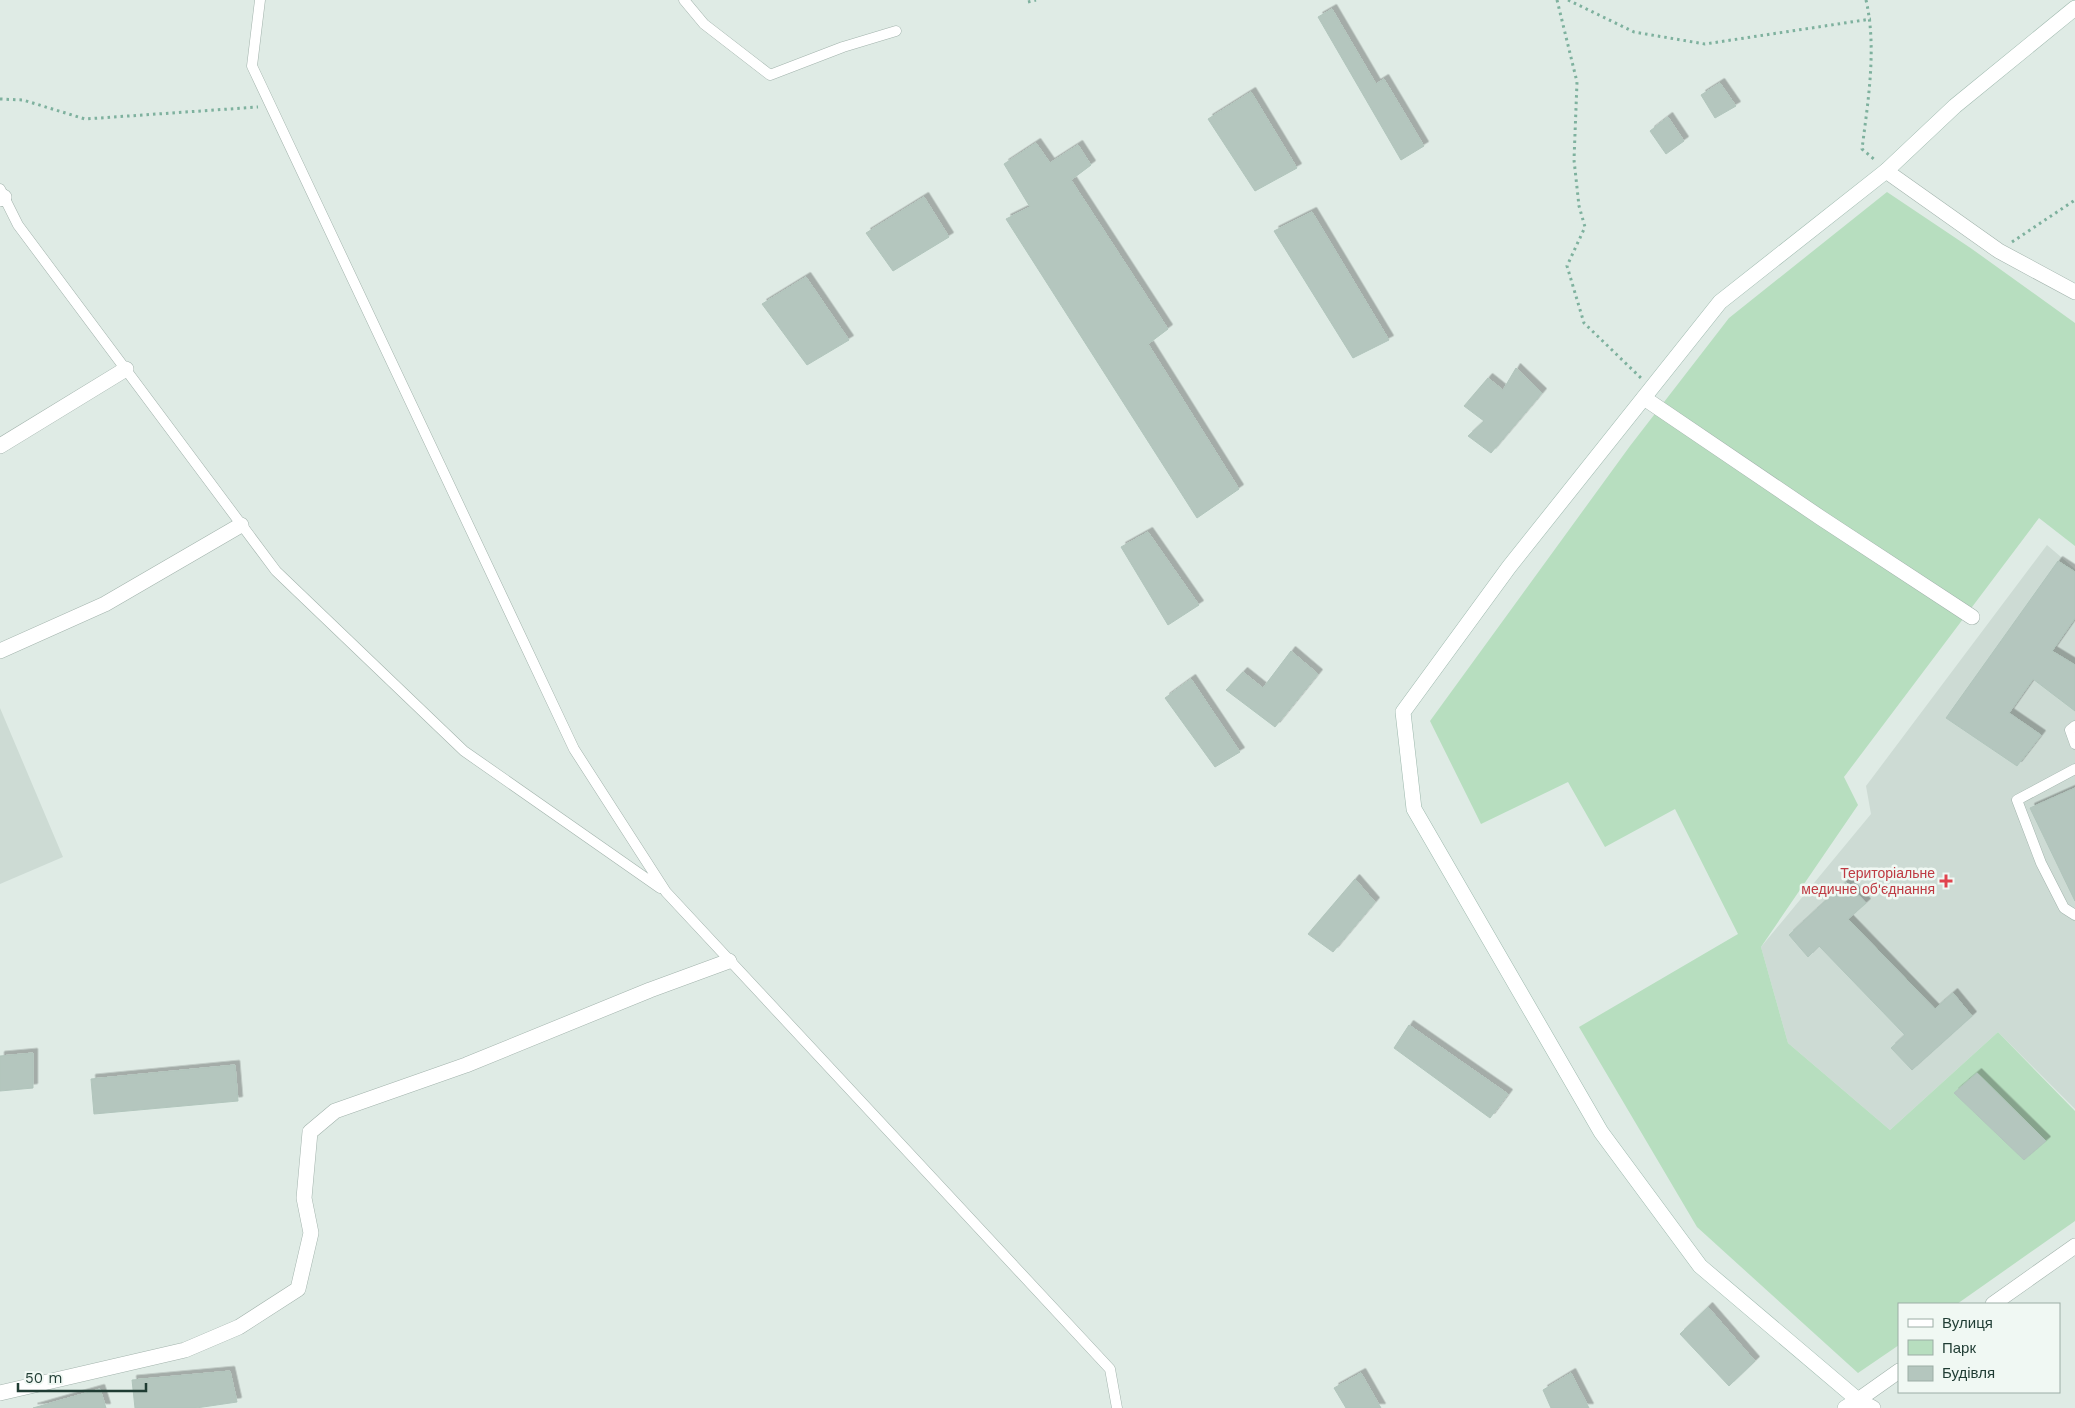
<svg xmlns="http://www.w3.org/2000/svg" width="2075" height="1408" font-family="'Work Sans',sans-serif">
<defs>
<filter id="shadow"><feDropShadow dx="4.5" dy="-4.5" stdDeviation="0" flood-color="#0004"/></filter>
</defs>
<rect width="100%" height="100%" fill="#dfebe5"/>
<!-- built -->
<path fill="#cddbd4" d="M2047,545l28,24v540l-77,-77 -108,98 -102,-87 -27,-96 110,-133 -5,-28z
M0,708l63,149 -63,27z"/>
<!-- green -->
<path fill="#b7debf" d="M1887,192l85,57 103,74v223l-36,-28 -195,259 14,28 -97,142 27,96 102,87 108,-98 77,79v110l-118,83h-58v41l-41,28 -161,-146 -118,-200 159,-93 -63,-125 -70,38 -37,-65 -87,42 -51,-103 200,-275 99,-128z"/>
<!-- building -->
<path fill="#b4c6be" stroke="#b1c5bc" filter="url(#shadow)" d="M1332,9l44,75 8,-5 40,67 -23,14 -83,-143z
M1720,83l16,23 -21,12 -14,-23z
M1251,92l46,76 -42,23 -47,-72z
M1668,117l16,24 -18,13 -16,-23z
M1036,143l14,20 28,-18 13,20 -20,15 97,149 -20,15 91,145 -42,29 -191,-299 24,-12 -26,-43z
M924,197l25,40 -56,34 -27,-38z
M1312,212l77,128 -36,18 -79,-127z
M806,277l43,63 -42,25 -45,-61z
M1516,368l26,25 -51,60 -23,-17 16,-15 -20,-15 24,-28 15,12z
M1148,532l51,73 -31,20 -47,-78z
M2058,561l17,11v46l-23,33 23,14v46l-42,-32 -24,34 32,22 -24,31 -71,-48z
M1291,651l27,23 -43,53 -49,-37 17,-18 20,16z
M1191,679l49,73 -25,15 -50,-69z
M2075,788v113l-45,-93z
M1355,879l20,23 -42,50 -25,-18z
M1846,882l20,21 -18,16 87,90 18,-16 19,23 -60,54 -21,-22 14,-13 -86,-89 -11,11 -19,-22z
M1409,1025l99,69 -18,24 -96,-70z
M33,1053v35l-33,3v-35z
M235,1065l3,36 -144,13 -3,-35z
M1977,1073l69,68 -22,19 -70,-67z
M1708,1307l47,54 -26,25 -49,-52z
M230,1371l7,31 -41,6h-61l-3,-28z
M1361,1373l20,35h-35l-12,-20z
M1571,1373l18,35h-38l-8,-18z
M100,1389l6,19h-73z"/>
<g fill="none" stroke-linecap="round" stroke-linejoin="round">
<defs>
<path id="lane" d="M260,0l-8,66 322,683 92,143 444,477 7,39
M684,0l20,24 66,51 73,-28 53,-16
M0,189l18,36 258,346 188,180 196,137
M2075,726l-5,4 5,14
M2075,769l-58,31 24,63 23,45 11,7"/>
<path id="street" d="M1886,171l113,80 76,41
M0,199l4,-2
M1644,398l177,120 151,99
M0,446l126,-77
M0,651l105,-47 136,-79
M1993,1304l82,-58
M0,1393l185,-43 54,-23 59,-38 13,-56 -7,-35 6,-66 25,-21 131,-46 184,-75 79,-29
M1873,1408l-15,-8 41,-29"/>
<path id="secondary" d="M1845,1408l13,-8 -158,-134 -99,-134 -187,-323 -11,-97 106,-145 211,-265 166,-131 69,-65 120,-98"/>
</defs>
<!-- lane casing -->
<use href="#lane" stroke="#a2b3ac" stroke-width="11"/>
<!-- street casing -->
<use href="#street" stroke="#a2b3ac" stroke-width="16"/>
<!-- secondary casing -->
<use href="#secondary" stroke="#9db8ad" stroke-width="16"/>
<!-- path -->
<path stroke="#7eb19e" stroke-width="3" stroke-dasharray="2.5 4" stroke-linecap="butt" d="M1557,0l20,82 -3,78 5,46 6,21 -18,39 17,57 57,55
M1568,0l66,32 71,12 166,-25
M1866,0c11,48 2,101 -4,149l13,11
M1028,2l8,-2
M0,99l23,1 62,19 173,-12
M2012,242l63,-42"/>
<!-- lane -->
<use href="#lane" stroke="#fff" stroke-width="10"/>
<!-- street -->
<use href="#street" stroke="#fff" stroke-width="15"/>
<!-- secondary -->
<use href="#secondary" stroke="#fff" stroke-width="15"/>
</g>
<!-- markers -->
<path fill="#e0444e" stroke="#f0f8f3" stroke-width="2" d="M1943.5 873.5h5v5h5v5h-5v5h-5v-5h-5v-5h5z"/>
<g text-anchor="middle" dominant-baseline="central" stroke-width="5" stroke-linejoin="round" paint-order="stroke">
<!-- health labels -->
<g font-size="14" fill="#be3a42" stroke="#f0f8f3" text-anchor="end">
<text x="1935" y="873">Територіальне<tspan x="1935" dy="16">медичне об'єднання</tspan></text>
</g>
</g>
<!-- legend -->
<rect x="1898" y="1303" width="162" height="90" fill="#f0f8f3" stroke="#9cada6"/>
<rect x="1908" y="1319" width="25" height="8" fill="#ffffff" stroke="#9cada6"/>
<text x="1942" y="1328" font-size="15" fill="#1f3c33">Вулиця</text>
<rect x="1908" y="1340" width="25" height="15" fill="#b7debf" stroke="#9cada6"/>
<text x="1942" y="1353" font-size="15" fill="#1f3c33">Парк</text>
<rect x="1908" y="1366" width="25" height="15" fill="#b4c6be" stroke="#9cada6"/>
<text x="1942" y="1378" font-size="15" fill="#1f3c33">Будівля</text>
<!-- scale -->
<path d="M18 1383v8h128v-8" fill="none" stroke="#1f3c33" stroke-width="2.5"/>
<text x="25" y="1383" font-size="15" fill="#1f3c33" stroke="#f0f8f3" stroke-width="4" paint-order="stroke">50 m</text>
</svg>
